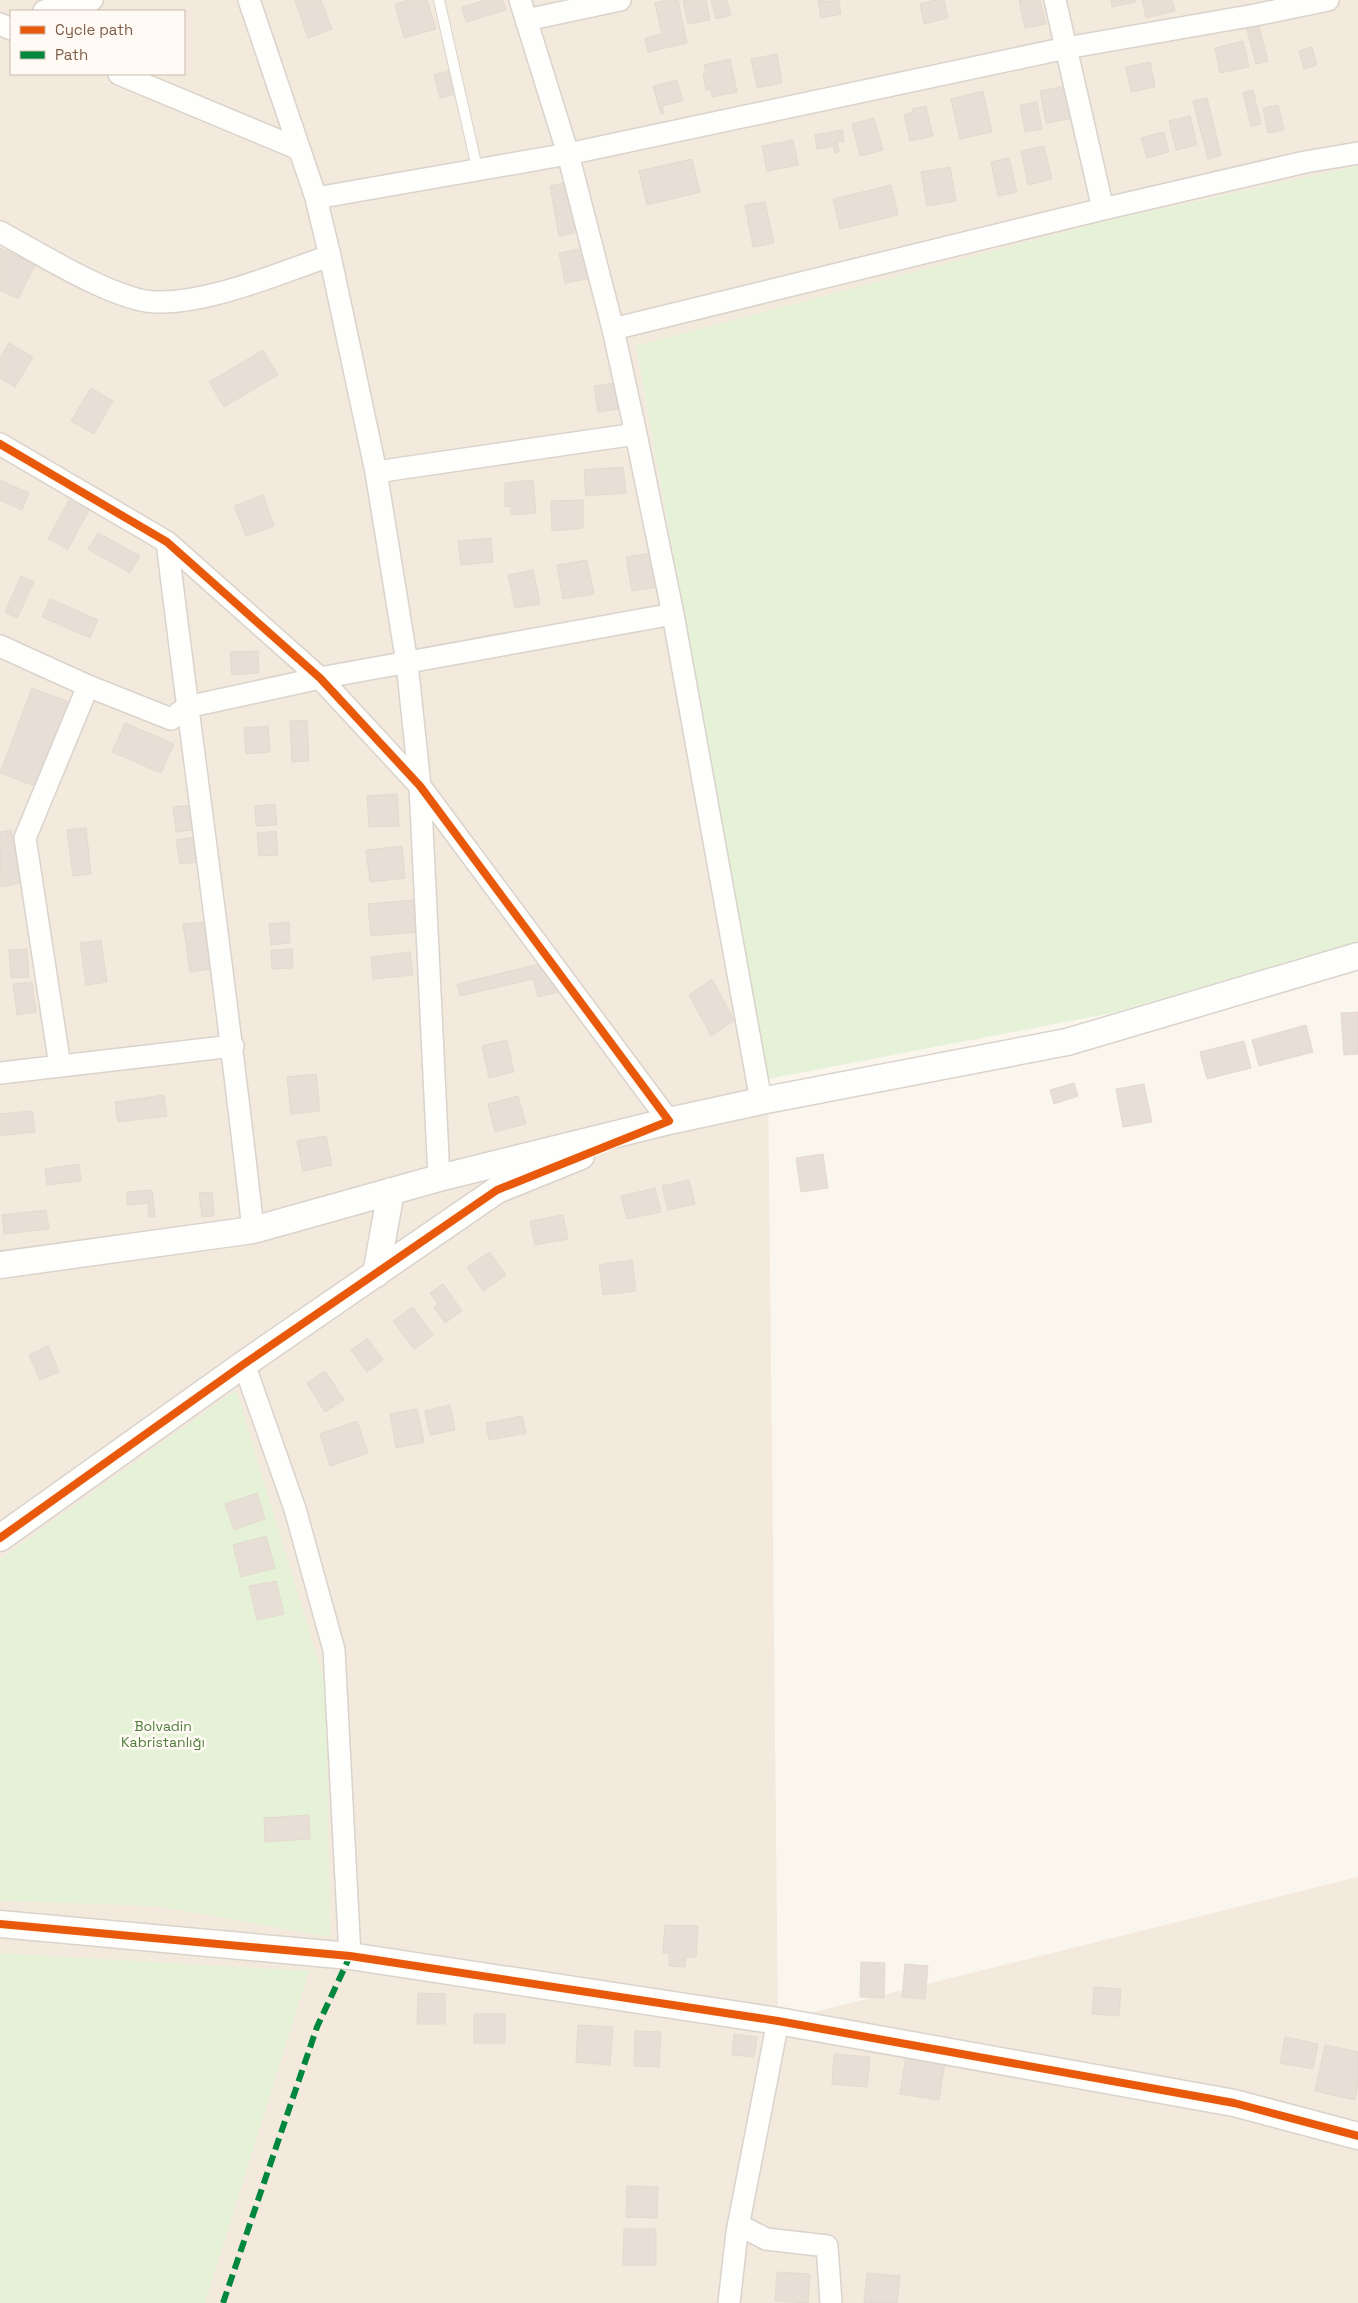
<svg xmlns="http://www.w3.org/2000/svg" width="1358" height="2303" font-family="'Space Grotesk',sans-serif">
<rect width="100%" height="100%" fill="#faf6ee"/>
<!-- residential -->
<path fill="#f3e9dc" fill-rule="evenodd" d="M0,0h1358v166l-248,54 -474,127 132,732 10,942 580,-144v426h-1358zM11,11h173v63h-173z"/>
<!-- green -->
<path fill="#e6f2d8" d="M1358,166v775l-246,72 -344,66 -132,-733 474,-126z
M236,1390l90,296 4,251 -174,-31 -156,-5v-342z
M0,1953l309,18 -104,332h-205z"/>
<!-- building -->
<path fill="#e7ded5" stroke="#e4d9cf" d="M295,0h26l11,29 -24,9z
M408,0h19l9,29 -32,9 -9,-34z
M486,0h17l3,10 -40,12 -4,-15z
M667,0h11l9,43 -39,9 -3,-14 17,-4 -7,-31z
M683,0h23l4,20 -22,4z
M711,0h16l4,15 -15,4z
M818,0h8v2l13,-2 2,14 -20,4z
M935,0h9l4,18 -24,6 -4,-20z
M1019,0h21l6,24 -21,4z
M1111,0h24l1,2 -24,5z
M1142,0h30l3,11 -29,7z
M1258,23l10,38 -12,3 -10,-38z
M1243,41l6,26 -29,6 -5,-25z
M1312,47l5,18 -13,4 -5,-18z
M777,54l5,29 -25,5 -6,-29z
M730,59l7,33 -25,5 -1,-8 -5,1 -3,-16 3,-1 -2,-8z
M1150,62l5,25 -24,5 -5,-25z
M449,71l6,23 -15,4 -6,-23z
M677,80l6,21 -21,5 2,7 -3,1 -8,-28z
M1067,86l7,32 -28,5 -6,-32z
M1253,90l8,34 -10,2 -8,-33z
M983,91l9,41 -32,7 -9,-40z
M1207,98l14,57 -13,4 -15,-58z
M1037,102l5,27 -17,3 -5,-27z
M1278,105l6,25 -16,3 -5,-25z
M926,106l7,30 -23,5 -6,-26 9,-3 -1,-3z
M1190,116l7,29 -21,5 -7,-29z
M874,118l9,32 -23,6 -8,-32z
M842,130l2,11 -7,1 2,10 -4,1 -2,-7 -16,3 -2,-14z
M1164,132l5,20 -22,6 -6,-20z
M793,140l5,25 -31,6 -5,-25z
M1044,146l8,33 -24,6 -7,-34z
M1009,158l8,34 -19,4 -7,-34z
M692,159l8,33 -53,13 -8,-34z
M950,167l6,34 -29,5 -6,-34z
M565,183l19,45 -10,2v3l-15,3 -9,-50z
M891,185l7,30 -58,14 -7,-30z
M765,202l9,41 -21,4 -8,-42z
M0,248l35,17 -17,34 -18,-9z
M586,248l6,30 -27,5 -6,-30z
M9,343l24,14 -18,30 -15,-9v-20z
M263,350l15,25 -54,32 -15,-25z
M614,383l4,26 -20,3 -4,-26z
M91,388l22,13 -19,33 -23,-13z
M623,467l3,26 -40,3 -2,-26z
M0,480l29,13 -7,17 -22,-10z
M533,480l3,33 -25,2 -1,-9 -5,1v-24z
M263,495l11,31 -28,10 -12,-30z
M69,500l20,10 -21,39 -20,-10z
M583,500v28l-31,3 -1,-30z
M98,533l42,23 -10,17 -42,-24z
M491,538l2,24 -32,3 -3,-24z
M652,553l6,34 -26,4 -6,-34z
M587,560l7,34 -31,5 -6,-34z
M533,570l7,34 -25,4 -7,-33z
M21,576l13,6 -17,36 -12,-6z
M50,599l48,21 -8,18 -48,-21z
M258,651l1,22 -27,2 -2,-23z
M32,688l40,15 -32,85 -40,-15z
M307,720l2,41 -17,1 -2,-41z
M125,723l49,21 -13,29 -49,-21z
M268,726l2,26 -24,2 -2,-26z
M397,794l2,32 -30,1 -2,-31z
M275,804l2,21 -21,1 -1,-20z
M191,805l3,25 -18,2 -3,-25z
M86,828l5,46 -18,2 -6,-46z
M11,830l10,53 -20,4 -1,-55z
M276,831l2,24 -19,1 -2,-23z
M195,837l4,25 -19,2 -4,-24z
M402,846l3,32 -35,4 -4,-32z
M414,900l3,32 -46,4 -3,-32z
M204,922l6,47 -20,3 -7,-48z
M289,922l1,21 -19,2 -2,-21z
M101,940l6,42 -21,3 -6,-42z
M27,949l2,28 -18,1 -2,-28z
M292,949l1,19 -21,1 -1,-19z
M410,952l3,23 -40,4 -2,-22z
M543,963l6,7 3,13 4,-1 3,10 -21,5 -5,-18 -73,17 -3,-12z
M712,979l22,41 -23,16 -22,-41z
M32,982l4,30 -19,3 -4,-31z
M1358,1012v42l-14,1 -3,-42z
M1306,1025l7,27 -54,14 -7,-26z
M507,1040l7,32 -25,6 -7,-32z
M1244,1041l7,27 -44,11 -7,-27z
M316,1074l4,37 -29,3 -4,-37z
M1074,1083l4,13 -24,8 -4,-14z
M1144,1084l8,38 -29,5 -7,-38z
M164,1095l3,21 -49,6 -3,-20z
M518,1096l8,28 -31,8 -7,-28z
M32,1111l3,21 -35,4v-22z
M326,1136l6,29 -29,6 -6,-30z
M823,1154l5,34 -27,4 -5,-34z
M79,1164l2,17 -34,4 -2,-16z
M689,1180l6,24 -27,6 -6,-24z
M655,1188l6,24 -34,7 -6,-23z
M152,1190l3,27h-6l-1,-14 -21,2v-13z
M212,1192l2,24 -12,1 -3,-24z
M46,1210l3,19 -45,5 -2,-19z
M563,1215l5,24 -33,6 -5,-24z
M490,1252l16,23 -23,16 -16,-24z
M632,1260l4,31 -33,4 -4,-30z
M443,1284l19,27 -17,12 -11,-16 4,-3 -8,-11z
M413,1307l20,28 -19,14 -21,-28z
M367,1338l16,22 -16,12 -16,-22z
M48,1346l11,26 -19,8 -11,-25z
M325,1371l19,29 -19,12 -18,-29z
M450,1405l5,25 -25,5 -5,-24z
M417,1409l7,33 -28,6 -6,-34z
M522,1416l4,17 -37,7 -3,-17z
M357,1421l11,32 -38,13 -10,-32z
M257,1493l8,26 -31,11 -9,-26z
M266,1536l9,32 -34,9 -8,-32z
M276,1581l8,33 -27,6 -8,-34z
M309,1815l1,24 -45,3 -1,-24z
M665,1925l33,1 -2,31h-10l-1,10 -16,-1v-13h-6z
M861,1962l24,1 -1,35 -24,-1z
M905,1964l23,2 -3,33 -23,-2z
M1094,1987l27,2 -2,27 -27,-2z
M418,1993l27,1v30h-28z
M474,2014h31v29h-31z
M578,2025l35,2 -3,38 -34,-3z
M635,2031l26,1 -2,35 -25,-1z
M734,2034l23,3 -3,20 -22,-2z
M1285,2037l33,7 -5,25 -33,-6z
M1325,2045l33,7v31l-3,17 -40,-9z
M907,2050l39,5 -7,45 -39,-6z
M834,2054l36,3 -3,30 -35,-3z
M627,2186l31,1 -1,31 -31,-1z
M624,2229h32v36h-33z
M777,2272l33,2 -2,29 -33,-2z
M867,2273l33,3 -3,27h-33z"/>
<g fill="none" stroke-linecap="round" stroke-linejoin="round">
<defs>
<path id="service" d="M439,0l38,168"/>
<path id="minor" d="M249,0l67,198 14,58 46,216 31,191 13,123 19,392
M520,0l48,154 45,175 23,105 37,180 88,487
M1055,0l48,209
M44,11l48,-11
M526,20l94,-20
M0,24l11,5
M119,74l180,75
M316,198l252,-44 498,-106 189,-33 73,-15
M0,232c37,20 115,69 155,70 55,2 123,-29 175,-46
M613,329l490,-120 202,-47 53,-9
M0,444l167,98 153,136 100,108 249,335
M376,472l260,-38
M167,542c28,230 61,458 86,688
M0,646l88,40 83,33 16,-12 133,-29 353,-64
M60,1066l-35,-228 63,-152
M0,1073l233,-27
M244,1364l51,145 39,141 16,306
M739,2225l27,14 61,7 4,57
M729,2303l8,-71 41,-211"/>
<path id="tertiary" d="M0,1265l253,-35 186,-52 230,-57 92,-20 306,-59 291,-86
M376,1274l15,-83
M0,1538l244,-174 253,-174 84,-34
M0,1924l350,32 428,65 456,82 124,33"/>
</defs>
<!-- service casing -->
<use href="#service" stroke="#dad3cc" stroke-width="12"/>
<!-- minor casing -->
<use href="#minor" stroke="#dad3cc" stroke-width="24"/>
<!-- tertiary casing -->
<use href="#tertiary" stroke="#dad3cc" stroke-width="29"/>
<!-- service -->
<use href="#service" stroke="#fefefc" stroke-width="10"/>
<!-- minor -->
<use href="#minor" stroke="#fefefc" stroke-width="21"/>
<!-- tertiary -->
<use href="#tertiary" stroke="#fefefc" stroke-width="26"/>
<!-- quiet -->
<path stroke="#00873e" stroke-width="6" stroke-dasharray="12 6" stroke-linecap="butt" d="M223,2303l94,-276 33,-71"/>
<defs>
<path id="cycleway" d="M0,444l167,98 153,136 100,108 249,335 -172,69 -253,174 -244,174
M0,1924l350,32 428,65 456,82 124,33"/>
</defs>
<!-- cycleway casing -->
<use href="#cycleway" stroke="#fffaf3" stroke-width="11"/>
<!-- cycleway -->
<use href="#cycleway" stroke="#e8590c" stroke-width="8"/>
</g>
<g text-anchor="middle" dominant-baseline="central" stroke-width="5" stroke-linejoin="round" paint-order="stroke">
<!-- park labels -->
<g font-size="14" fill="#4f7e3d" stroke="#fffaf3">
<text x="163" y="1726">Bolvadin<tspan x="163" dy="16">Kabristanlığı</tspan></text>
</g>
</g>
<!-- legend -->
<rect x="10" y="10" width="175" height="65" fill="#fffaf3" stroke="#cbbbaf"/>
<rect x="20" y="26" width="25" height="8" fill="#e8590c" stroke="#cbbbaf"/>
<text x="55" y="35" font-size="15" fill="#7e5d49">Cycle path</text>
<rect x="20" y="51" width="25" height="8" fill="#00873e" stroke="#cbbbaf"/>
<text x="55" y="60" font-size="15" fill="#7e5d49">Path</text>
</svg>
